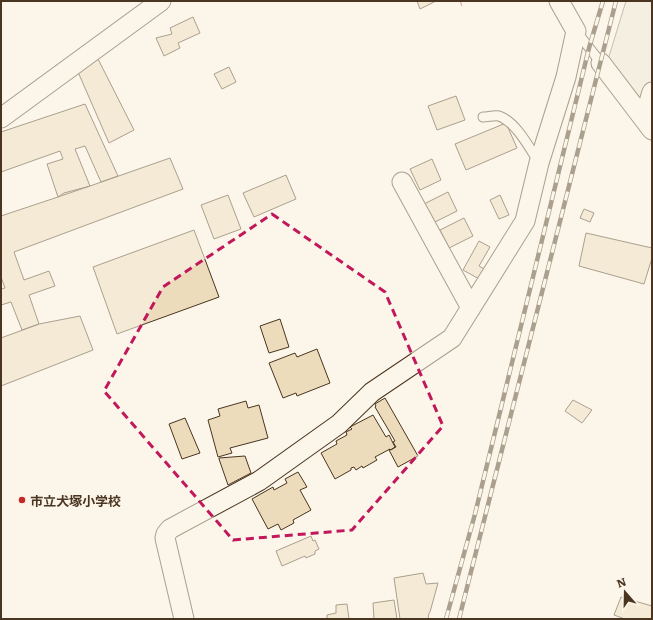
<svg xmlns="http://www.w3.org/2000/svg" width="653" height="620" font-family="Literata,'Noto Sans JP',serif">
<rect width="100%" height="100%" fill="#fbf6e9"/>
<!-- green -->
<path fill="#ede6d9" stroke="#887966" d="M626,1h26v123l-45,-61z"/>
<!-- building -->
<path fill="#ecdcbc" stroke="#4a3520" d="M417,1h19l-16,8z
M193,17l7,16 -22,10 2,5 -16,8 -8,-18 16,-4 -2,-6z
M98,59l36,71 -25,13 -31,-71z
M229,67l7,15 -14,7 -8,-15z
M456,96l9,24 -28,10 -9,-24z
M85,104l33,72 -17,6 -16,-36 -10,3 15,37 -32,11 -11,-33 16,-5 -3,-8 -59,21v-40z
M506,123l11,25 -51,22 -11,-26z
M170,158l13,31 -169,63 10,28 25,-9 6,15 -26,9 10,29 -17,6 -11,-28 -10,3v-16l4,-1 -4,-11v-61l57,-19 6,-4 26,-7z
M432,159l9,21 -21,10 -10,-21z
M286,175l10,24 -42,18 -11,-24z
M448,192l9,19 -24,12 -9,-19z
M228,195l13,34 -27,10 -13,-34z
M500,195l9,20 -10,4 -9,-19z
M584,209l10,4 -4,9 -10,-4z
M464,218l9,18 -24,12 -9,-18z
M194,230l25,67 -102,37 -24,-67z
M586,233l66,15v10l-8,26 -65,-18z
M479,241l11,6 -11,19 7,4 -5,10 -18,-10z
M80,316l13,34 -92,36v-48l38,-14z
M280,319l9,28 -20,6 -9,-27z
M317,349l13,34 -33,13 -1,-3 -13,5 -14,-35 26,-10 2,4z
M385,398l33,58 -20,11 -9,-17 1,-1v1l6,-3 -3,-5 2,-1 -20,-34 1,-1 -1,-2z
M573,400l19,10 -10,13 -17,-12z
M246,401l2,7 11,-3 9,33 -38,10 2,5 -14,4 -10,-37 12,-4 -2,-7z
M373,415l13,22 3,-2 6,12 -4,3 -1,-1 -15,8 2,3 -14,8 -1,-2 -6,4 -2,-3 -3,1v2l-16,9 -14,-26 16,-9 -1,-3 11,-6 -1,-3 6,-3 -2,-2z
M185,418l15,35 -18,6 -13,-35z
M245,456l6,17 -23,12 -9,-26v-1z
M298,472l9,15 -7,3 11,20 -18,10 1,3 -13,7 -3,-6 -10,5 -16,-30 21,-12 1,3 13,-7 -2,-4z
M311,536l2,5 2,-1 4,9 -4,2v3l-9,4 -1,-2 -23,10 -6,-15z
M423,573l3,11 12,-1 -8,29 -1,1 -1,6h-28l-6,-41z
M621,597l31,9v13h-27l-11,-4z
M394,600l3,19h-23l-1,-16z
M347,604l2,15h-22v-4l9,-2v-8z"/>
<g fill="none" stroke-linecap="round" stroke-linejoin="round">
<defs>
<path id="service" d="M577,32l24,31
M483,117c5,0 11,-2 16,-1 17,6 30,31 39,45"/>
<path id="minor" d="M601,63l51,67
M1,118l160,-117
M644,119l8,-27
M402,182l69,126
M184,619l-19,-81 1,-4 4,-5 89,-48 80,-57 33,-32 80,-54 73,-117 14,-58 27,-86 10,-46 -17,-30"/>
</defs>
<!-- service casing -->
<use href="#service" stroke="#4a3520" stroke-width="11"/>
<!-- minor casing -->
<use href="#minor" stroke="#4a3520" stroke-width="21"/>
<!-- service -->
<use href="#service" stroke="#fbf6e9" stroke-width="9"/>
<!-- minor -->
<use href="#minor" stroke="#fbf6e9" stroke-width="19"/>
<defs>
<path id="rail" d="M446,619l29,-105 114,-466 14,-47
M459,619l157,-618"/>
</defs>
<!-- rail casing -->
<use href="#rail" stroke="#4a3520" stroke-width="4.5"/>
<!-- rail -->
<use href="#rail" stroke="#fbf6e9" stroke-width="3" stroke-dasharray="9" stroke-linecap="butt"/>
<!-- power -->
<path stroke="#c62828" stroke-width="1" stroke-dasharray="14 3 2 3" stroke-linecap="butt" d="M460,1l2,5"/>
</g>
<!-- marked area -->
<path d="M0 0H653V620H0ZM272,214l113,78 58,134 -91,104 -119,10 -129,-149 59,-104z" fill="#fbf6e9" fill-opacity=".55" fill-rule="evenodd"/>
<path fill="none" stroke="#c2185b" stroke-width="3" stroke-dasharray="8 5" stroke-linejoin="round" d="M272,214l113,78 58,134 -91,104 -119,10 -129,-149 59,-104z"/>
<!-- markers -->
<circle fill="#c62828" stroke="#fbf6e9" stroke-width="1.5" cx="22" cy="500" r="4"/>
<g text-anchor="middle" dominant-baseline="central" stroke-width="3" stroke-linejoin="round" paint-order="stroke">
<!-- poi labels -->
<g font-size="13" font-weight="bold" fill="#4a3520" stroke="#fbf6e9" text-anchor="start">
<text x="30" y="500">市立犬塚小学校</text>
</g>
</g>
<!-- border -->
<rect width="653" height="620" fill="none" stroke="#4a3520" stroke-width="4"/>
<!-- north arrow -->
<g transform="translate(625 592) rotate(340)" stroke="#fbf6e9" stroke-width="3" paint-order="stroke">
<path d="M0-3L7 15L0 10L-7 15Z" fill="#4a3520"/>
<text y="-6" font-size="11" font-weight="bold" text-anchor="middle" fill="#4a3520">N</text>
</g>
</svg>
